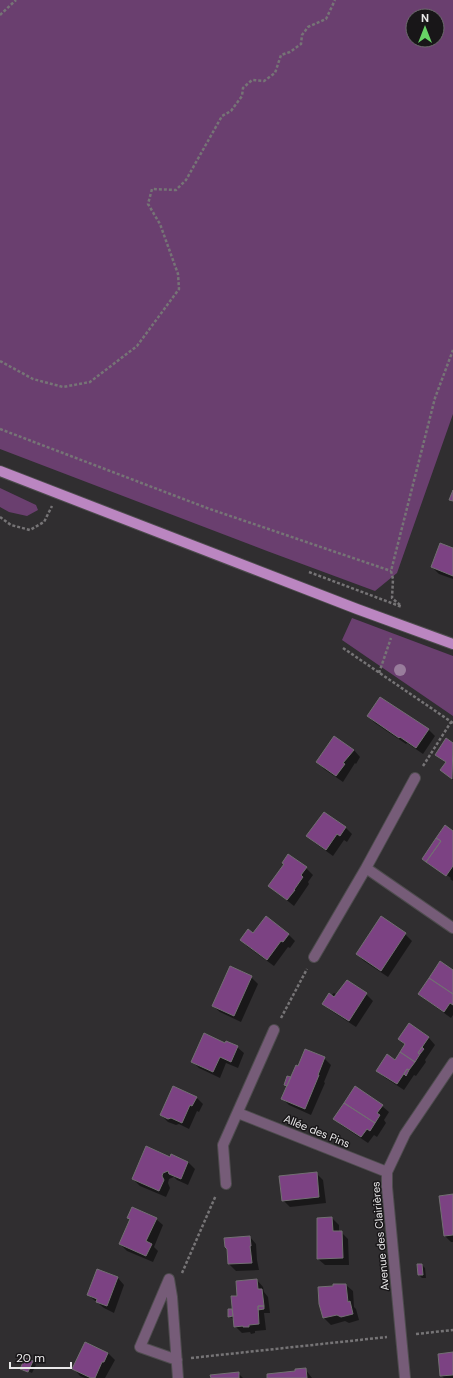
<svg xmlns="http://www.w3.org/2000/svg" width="453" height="1378" font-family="'DM Sans',sans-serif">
<rect width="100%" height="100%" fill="#302e30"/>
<!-- green -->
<path fill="#6a3f6f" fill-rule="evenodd" d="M0,0h453v414l-56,159 -22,18 -108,-40 -267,-102zM413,16h24v24h-24z
M0,488l36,17 2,5 -11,6 -18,-4 -9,-5z
M352,618l101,38v60l-111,-76z"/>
<!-- shadow -->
<path fill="#0007" d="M453,549v30l-14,-5 -7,-7z
M368,716l60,13 7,7 -12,18 -16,-11 -1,1 -31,-21z
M446,740l7,4v36l-12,-10 5,-7 -9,-9z
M354,750l6,7 -4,7 -1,-1 -12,19 -19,-13 -6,-7z
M345,827l7,7 -5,8 -3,-2 -11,16 -18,-13 -7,-7z
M453,832v49l-3,-2 1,-1 -17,-12v2l-5,-4z
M289,856l17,12 7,7 -5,7 1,2 -15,22 -25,-20 16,-22z
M253,934h35l7,7 -5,7 -2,-1 -14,19 -26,-19 -7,-7z
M405,934l7,7 -24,36 -24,-16 -7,-7z
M453,971v44l-2,3 -25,-18 -7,-6z
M251,977l7,7 -17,38 -21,-10 -7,-6z
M347,981l19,13 7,7 -17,26 -26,-17 -7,-7 11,-10 3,2z
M409,1024l20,14 6,7 -10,15 1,2 -10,14 -2,-1 -10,15 -20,-13 -7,-7 18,-9 11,-15 -7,-7z
M226,1044l11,3 7,6 -6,15 -12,-5 -6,15 -21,-10 -7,-7z
M324,1058l7,7 -7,17 1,1 -14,32 -22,-10 -7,-7 5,-11 -2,-2z
M196,1097l7,7 -4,8 -2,-1 -8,18 -10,-5 -3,1 -8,-3 -7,-7z
M382,1106l7,6 -5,8 2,3 -9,14 -3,-2 -6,8 -27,-18 -6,-6z
M172,1155l16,7 7,7 -7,16 -11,-5 -3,-3 -5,2 -1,4 2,5 -4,9 -26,-11 -7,-7 38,-21z
M316,1173l7,7 3,23 -36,4 -7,-7z
M453,1195v47h-2l-7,-7 -4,-38z
M332,1218l7,7v7h2l7,7 1,26h-24l-7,-6z
M156,1219l7,6 -9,22 4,4 -5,11 -26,-11 -7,-7z
M250,1237l6,7 1,16 2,10 -23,1 -7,-7z
M422,1265l3,3 1,10h-4l-3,-3z
M98,1270l20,8 6,7 -10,28 -10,-5 -16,-13z
M257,1280l6,7 1,5 4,5 2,16h-6l2,17 -11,1v2l-4,1 -1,-2 -8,1 -7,-7 -1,-7h-1l-4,-3v-6h5l4,-13z
M346,1285l7,6 1,16 2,2 3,11 -10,3 -4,-2 -14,4 -7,-7z
M85,1343l23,10 7,7 -10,18h-20l-5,-2 -6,-7z
M453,1353v25h-9l-3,-3z
M25,1359l8,3 3,3 -4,8 -9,-4v2l-2,-2z
M305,1369l7,9h-44l28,-6z
M238,1373l5,5h-32z"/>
<!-- building -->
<path fill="#7c4283" stroke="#726f72" d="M453,490v11l-4,-1z
M440,543l13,5v28l-22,-9z
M380,697l49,32 -13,19 -16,-11 -1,1 -32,-22z
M334,736l20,14 -11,13 2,1 -9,12 -20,-14z
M446,738l7,5 -1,36 -12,-9 6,-8 -11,-7z
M324,812l22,15 -6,9 -3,-2 -11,16 -20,-14z
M445,825l8,6v35l-7,10 -20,-14 15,-21 -5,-3z
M436,838l5,3 -15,21 -4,-3z
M288,854l19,13 -6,8 2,2 -9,13h1l-8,10 -19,-14 16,-22 -2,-1z
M266,916l23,18 -6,8 -2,-1 -14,19 -27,-20 8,-11 5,4z
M381,916l25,17 -25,38 -25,-17z
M440,961l13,9v24l-24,-16z
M230,966l22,10 -18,40 -22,-10z
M429,978l24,16v11l-3,-2 -6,9 -26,-18z
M347,980l20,13 -18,28 -27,-17 7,-11 5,4z
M409,1023l20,14 -11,16 2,1 -5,8 -15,-10 5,-8 -7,-5z
M204,1033l21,10 1,-2 12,5 -7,16 -11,-5 -7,15 -22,-10z
M422,1047l2,2 -4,5 -2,-1z
M305,1049l20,8 -7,18h1l-14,34 -24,-10 15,-34 2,1z
M400,1052l15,10 -6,8 -2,-1 -10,15 -21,-13 11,-17 8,6z
M407,1069l2,1 -3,6 -2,-2z
M287,1076l4,1 -4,9 -3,-1z
M173,1086l24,11 -5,9 -2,-1 -8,18 -11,-5 -3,1 -8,-4z
M355,1086l28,19 -6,8 3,2 -5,8 -31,-20z
M344,1103l31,20 -5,8 -3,-2 -6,8 -28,-18z
M146,1146l24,11 1,-3 17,8 -7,17 -12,-5 -1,-3 -5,2 -1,3 2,4 -5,11 -27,-12z
M317,1172l2,25 -37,4 -3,-25z
M453,1194v41l-9,1 -5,-40z
M132,1207l25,11 -11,23 6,3 -6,12 -27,-12 11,-25 -3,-1z
M332,1217l1,14h9l1,27 -26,1v-41z
M250,1236l1,10h-1l2,17 -24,1 -1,-15 -2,-2 -1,-9z
M417,1264h5l1,11h-5z
M97,1269l21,8 -11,29 -11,-4 1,-3 -10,-4z
M257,1279l1,10h4l2,17h-6l1,18 -10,1v2h-6v-1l-9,1 -3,-31h6l-1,-15z
M333,1284h13l2,18 2,-1 3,13 -12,3 -4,-2 -14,3 -4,-14 -1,-17 15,-1z
M258,1306h6v3l-6,1z
M228,1309h4l1,7 -5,1z
M85,1342l23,11 -4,9h-2l-7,16h-4l-19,-9z
M453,1352v23l-13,1 -2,-22z
M25,1358l8,3 -5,11 -8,-3z
M306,1368l1,10h-40v-4l28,-3v-2z
M239,1372v6h-28l-1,-3z"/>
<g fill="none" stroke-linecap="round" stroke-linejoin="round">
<defs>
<path id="minor" d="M366,868l87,60
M314,957l52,-89 49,-90
M238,1113l149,59
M226,1184l-3,-39 51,-115
M177,1360l-37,-13 29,-68 3,18 6,81
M405,1378l-18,-191v-15l18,-38 48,-71"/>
<path id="major" d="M0,471l357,138 96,35"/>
</defs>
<!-- minor casing -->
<use href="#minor" stroke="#4e4c4e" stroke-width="12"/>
<!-- major casing -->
<use href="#major" stroke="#4e4c4e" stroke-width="12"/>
<!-- path -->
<path stroke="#767476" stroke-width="2.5" stroke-dasharray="3 2" stroke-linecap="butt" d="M0,15l16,-15
M0,361l33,18 30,8 27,-5 47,-36 42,-57 -1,-15 -18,-50 -12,-20 4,-15 24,1 10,-10 36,-64 9,-5 11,-15 1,-8 9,-8 12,1 11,-8 6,-18 9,-3 11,-8 1,-9 6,-8 18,-8 9,-19
M0,429l207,79 184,63
M0,517l11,8 19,5 14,-8 8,-16
M309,572l93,35
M400,605l-8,-7 1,-19 -2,-8 44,-173 18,-48
M343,648l110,75
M379,673l12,-35
M423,766l28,-44
M281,1018l26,-49
M182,1273l34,-78
M416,1334l37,-4
M191,1358l196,-21"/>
<!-- minor -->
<use href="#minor" stroke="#765c78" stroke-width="10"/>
<!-- major -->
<use href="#major" stroke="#bb86c1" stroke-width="10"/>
</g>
<!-- trees -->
<circle fill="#997d9c" cx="400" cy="670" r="6"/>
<g text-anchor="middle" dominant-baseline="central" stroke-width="3" stroke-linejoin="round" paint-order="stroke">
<!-- street labels -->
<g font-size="11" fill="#e9e8e9" stroke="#181618">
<text transform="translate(317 1131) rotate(22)">Allée des Pins</text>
<text transform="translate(380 1236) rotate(-95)">Avenue des Clairières</text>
</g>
</g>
<!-- north arrow -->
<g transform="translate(425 28)"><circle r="19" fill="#181618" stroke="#6c6a6c"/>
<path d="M0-3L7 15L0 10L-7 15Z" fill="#67d465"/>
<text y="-6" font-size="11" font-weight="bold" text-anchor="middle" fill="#e9e8e9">N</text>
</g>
<!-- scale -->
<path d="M10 1362v6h61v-6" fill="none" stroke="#e9e8e9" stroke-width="2"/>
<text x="16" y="1362" font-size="12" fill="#e9e8e9" stroke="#181618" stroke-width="3" paint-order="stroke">20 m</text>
</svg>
